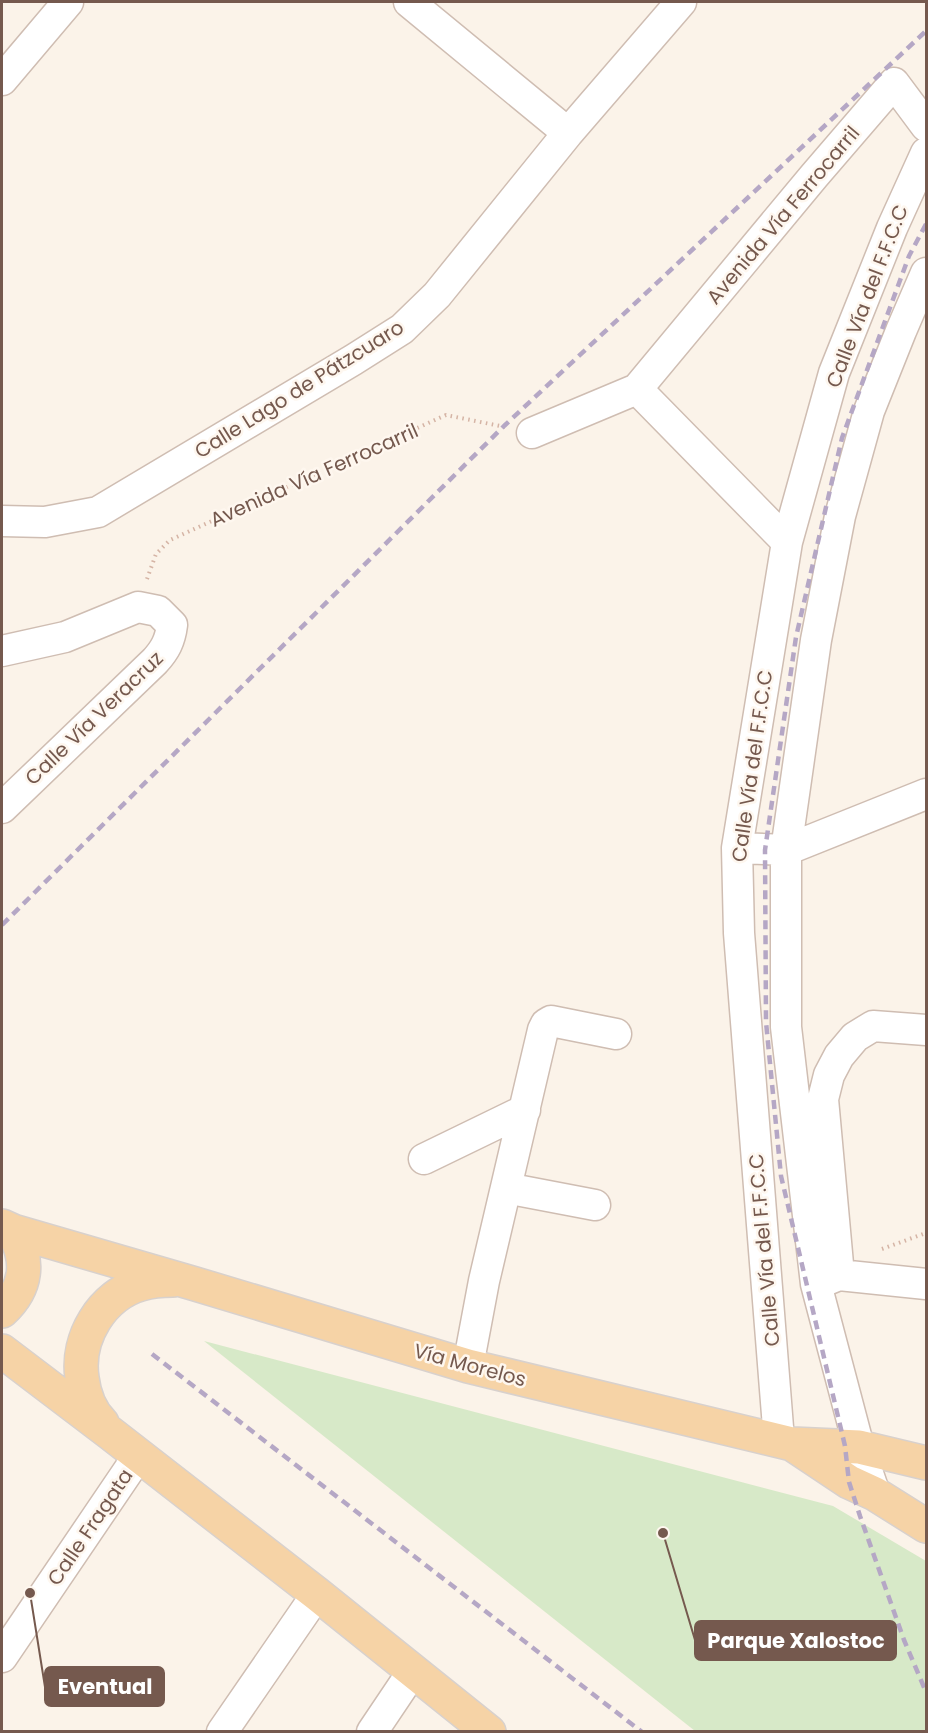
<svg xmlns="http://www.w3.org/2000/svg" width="928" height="1733" font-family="Poppins,sans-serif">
<rect width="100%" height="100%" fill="#fbf3e9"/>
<!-- green -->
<path fill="#d7e9c8" d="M204,1341l629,165 93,55v170h-231z"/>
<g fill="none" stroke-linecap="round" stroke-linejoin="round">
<defs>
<path id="minor" d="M409,2l159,131
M2,80l66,-78
M637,389l150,153
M532,433l105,-44 177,-213 80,-93 32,43
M2,521l43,1 53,-10 255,-152 49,-31 35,-34 131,-162 113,-131
M2,651l63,-14 73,-30 20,4 14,14c-2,16 -7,25 -17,36l-153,147
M737,848l49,2 140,-56
M424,1159l101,-49
M506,1188l89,17
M839,1275l-16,-176 6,-24 10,-19 16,-19 18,-11 53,4
M822,1282l17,-7 87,9
M468,1366l16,-85 59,-251 3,-6 5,-3 65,13
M779,1440l-40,-507 -2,-85 50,-306 47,-169 58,-145 34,-75
M875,1494l-16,-47 -43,-163 -30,-257v-177l30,-210 24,-124 29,-105 32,-80 25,-58
M2,1657l137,-202
M222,1732l95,-138
M372,1732l41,-61"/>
<path id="major" d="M2,1226l11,5 179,52 276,83 324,78 57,38 26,12 51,32
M2,1311c25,-23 28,-50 11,-80
M2,1351l108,82 207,161 172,138
M102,1423c-12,-12 -18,-29 -20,-45 -6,-40 20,-83 59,-94 10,-3 21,-4 32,-4
M792,1444l67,3 67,16"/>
</defs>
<!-- minor casing -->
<use href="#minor" stroke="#cfbdb2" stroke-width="33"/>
<!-- major casing -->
<use href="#major" stroke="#d8d1cd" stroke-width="36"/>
<!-- path -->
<path stroke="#d5b4a5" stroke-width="4" stroke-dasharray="1.5 4.5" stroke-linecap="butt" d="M147,579l9,-25 14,-14 276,-125 59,12
M882,1249l44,-16"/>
<!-- minor -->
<use href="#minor" stroke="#fff" stroke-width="30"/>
<!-- major -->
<use href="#major" stroke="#f6d3a6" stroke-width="33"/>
<!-- rail -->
<path stroke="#b5a7c5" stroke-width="4.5" stroke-dasharray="9 6" stroke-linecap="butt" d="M926,224l-17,32 -67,182 -46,199 -31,213 1,172 15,154 64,270 4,36 11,34 44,124 22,52
M2,925l502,-499 422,-395
M152,1354l490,378"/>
</g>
<g text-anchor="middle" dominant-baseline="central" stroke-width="5" stroke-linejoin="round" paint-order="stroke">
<!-- street labels -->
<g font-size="20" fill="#75594e" stroke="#fef7ef">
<text transform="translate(783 215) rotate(-50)">Avenida Vía Ferrocarril</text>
<text transform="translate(867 296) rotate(-69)">Calle Vía del F.F.C.C</text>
<text transform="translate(299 389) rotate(-32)">Calle Lago de Pátzcuaro</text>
<text transform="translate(314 475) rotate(-24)">Avenida Vía Ferrocarril</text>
<text transform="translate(94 718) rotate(-44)">Calle Vía Veracruz</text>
<text transform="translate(752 766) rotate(-82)">Calle Vía del F.F.C.C</text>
<text transform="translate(764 1250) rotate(-95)">Calle Vía del F.F.C.C</text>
<text transform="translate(470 1365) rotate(15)">Vía Morelos</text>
<text transform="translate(90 1527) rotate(-56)">Calle Fragata</text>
</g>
</g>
<!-- callouts -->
<path fill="none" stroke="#75594e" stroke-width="2" d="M663 1533L695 1640M30 1593L45 1687"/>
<g fill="#75594e" stroke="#fef7ef" stroke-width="2">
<circle cx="663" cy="1533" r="6"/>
<circle cx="30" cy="1593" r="6"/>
</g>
<g fill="#75594e" stroke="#75594e" stroke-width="2">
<rect x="695" y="1621" width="201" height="39" rx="6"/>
<rect x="45" y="1667" width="119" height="39" rx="6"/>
</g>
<g font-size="21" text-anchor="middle" font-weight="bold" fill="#fff">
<text x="796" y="1648">Parque Xalostoc</text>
<text x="105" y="1694">Eventual</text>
</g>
<!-- border -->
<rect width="928" height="1733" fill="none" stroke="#75594e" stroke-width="6"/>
</svg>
